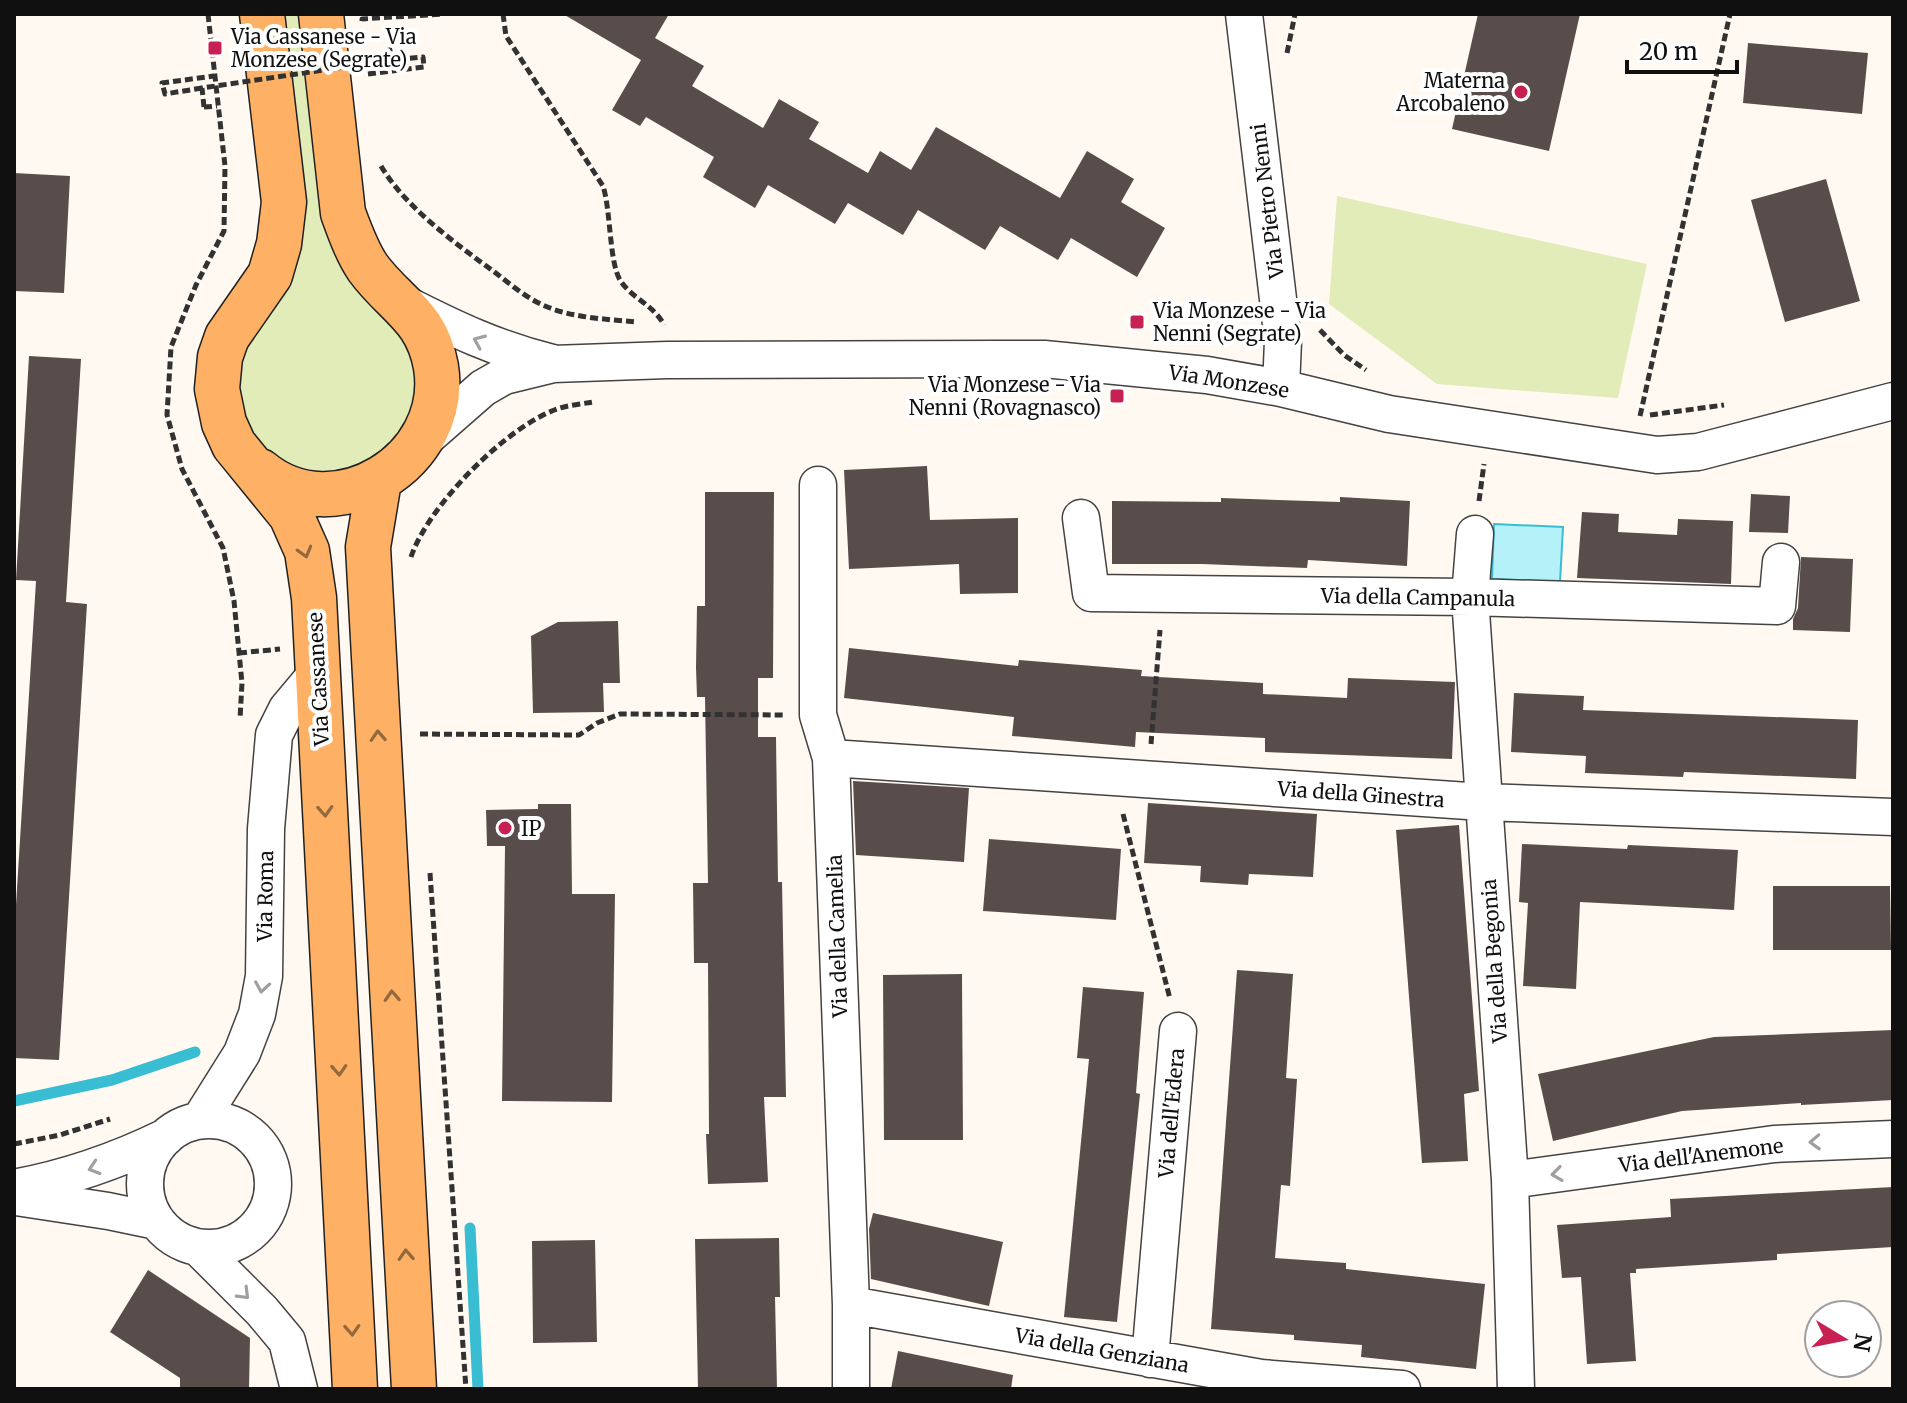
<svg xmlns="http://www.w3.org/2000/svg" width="1907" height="1403" font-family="Merriweather,serif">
<rect width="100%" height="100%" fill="#fff9f2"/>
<!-- green -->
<path fill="#e1ecb9" d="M279,14h34l26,215 69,115 8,27 -1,28 -7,22 -11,17 -18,17 -20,12 -24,6 -34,-3 -27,-12 -25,-26 -15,-48 13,-48 20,-24z
M1337,196l310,68 -29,134 -181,-14 -108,-80z"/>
<!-- water -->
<path fill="#b4f1f9" stroke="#38bdd3" stroke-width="2" d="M1494,524l69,3 -3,55 -68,-3z"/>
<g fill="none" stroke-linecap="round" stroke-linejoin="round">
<!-- stream -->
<path stroke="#38bdd3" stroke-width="11" d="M14,1101l98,-21 83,-28
M470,1228l8,161"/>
</g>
<!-- building -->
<path fill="#594d4b" d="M563,14h106l-14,24 49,28 -12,20 71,42 16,-29 40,23 -10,17 59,34 12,-22 31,19 25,-43 124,71 27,-47 47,28 -13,23 44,26 -28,49 -66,-39 -13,22 -58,-34 -15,24 -67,-40 -15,25 -55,-32 -13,21 -67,-39 -13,23 -52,-31 11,-20 -68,-40 -6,9 -28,-16 29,-50z
M1478,14h102l-31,137 -97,-22z
M1748,43l120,10 -6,61 -119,-11z
M14,173l56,3 -6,117 -50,-2z
M1826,179l34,122 -75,21 -34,-122z
M29,356l52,3 -15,243 21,2 -28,456 -45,-2v-121l22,-356 -20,-1z
M927,466l3,54 88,-2v75l-58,1 -1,-30 -110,5 -5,-99z
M705,492h69l-1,186h-15v59h18l2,145h4l4,215h-22l4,85 -60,2 -2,-50h3l-1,-171h-14l-1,-80h15l-3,-186h-8l-1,-29 1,-62h8z
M1751,494l39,2 -2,37 -39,-1z
M1340,497l70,4 -3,65 -99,-6 -1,8 -105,-4h-90v-63l109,1v-4l119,4z
M1582,512l37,2 -1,18 59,3 1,-16 55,2 -2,63 -154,-6z
M1801,557l52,2 -3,73 -57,-2v-11l5,-11z
M618,621l2,62h-17l1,29 -71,1 -2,-77 27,-14z
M849,648l169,18 1,-6 123,10 -1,6 122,7v11l84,4 1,-20 107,4 -3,77 -187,-7v-14l-129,-6 -1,15 -123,-11 2,-19 -170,-19z
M1514,693l70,3 -1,14 275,10 -2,59 -172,-7 -1,5 -98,-4 1,-17 -75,-4z
M853,781l116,7 -5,74 -108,-7z
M1148,803l169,11 -4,63 -64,-3 -1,11 -48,-3 1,-16 -57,-3z
M538,804h33l1,90h43l-3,208 -110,-1 3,-255h-18l-1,-36 52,-1z
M1459,825l20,266 -15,3 4,67 -46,2 -26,-333z
M989,839l132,10 -5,71 -133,-9z
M1522,844l105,5 1,-4 110,5 -4,60 -154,-8 -4,87 -53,-3 5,-83 -9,-1z
M1773,886h117l1,64h-118z
M1237,970l56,4 -7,104 11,1 -7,107 -9,-1 -6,73 71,5v6l139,15 -9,85 -115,-12 1,-12 -68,-5v-5l-83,-6z
M962,974l1,166h-79l-1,-165z
M1083,987l61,5 -8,101 4,1 -23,228 -53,-5 25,-258 -12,-1z
M1893,1030v70l-92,5v-2l-119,8 -129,30 -15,-67 176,-37z
M1893,1187v60l-116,7v6l-141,9v4h-6l6,88 -49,3 -6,-87 -19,1 -5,-53 114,-8 -1,-18z
M873,1213l130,29 -14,64 -118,-27 -2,-50z
M779,1238l1,59h-5l2,92h-79l-3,-150z
M595,1240l2,102 -64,1 -1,-102z
M148,1270l102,68 -1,51h-69v-11l-70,-46z
M898,1351l115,24 -2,14h-120z"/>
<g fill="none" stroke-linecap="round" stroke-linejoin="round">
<defs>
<path id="minor" d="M1244,14l39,327 -2,47
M403,303c51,26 93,46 149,60
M419,444l64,-56 21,-12 49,-12 114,-4 330,-1h47l163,16 74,13 108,26 268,41 41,-3 195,-51
M818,485v230l13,43 20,547v84
M1081,518l10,75 379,4 307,9 4,-44
M1475,534l-5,63 40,583 6,209
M831,758l652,44 410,15
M145 1184a64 64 0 1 1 128 0a64 64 0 1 1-128 0Z
M200,1120l42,-67 15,-39 7,-38 2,-147 8,-94 13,-26 31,-37
M1510,1180l264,-36 119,-5
M14,1188c54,-10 103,-27 152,-51
M16,1197l92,14 48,10
M199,1248l63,63 25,30 12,48
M851,1305l410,73 141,11
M1150,1359l28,-328"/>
<path id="primary" d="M262,14l22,188 -5,42 -9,31 -43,62 -7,20 -3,32 7,34 10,22 57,70 16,36 7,47 41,791
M260,471c75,62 191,-10 176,-104 -9,-52 -41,-62 -68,-99 -11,-16 -18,-36 -25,-55l-22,-199
M379,481l-11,66 46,842"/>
</defs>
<!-- minor casing -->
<use href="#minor" stroke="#434343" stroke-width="39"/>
<!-- primary casing -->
<use href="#primary" stroke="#212121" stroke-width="47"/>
<!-- path -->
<path stroke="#323232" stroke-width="5" stroke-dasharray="8 4" stroke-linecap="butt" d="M208,14l17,152 -1,65 -28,54 -25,62 -4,68 15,54 41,79 11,53 8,82 -2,36
M503,14l3,22 97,150c8,25 6,75 17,94 11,18 34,25 44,45
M362,21v-2l80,-5
M1287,53l8,-39
M368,74l56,-7 -1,-10 -31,3
M202,88l-37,6 -3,-11 52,-7
M204,107l13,-1
M381,166c24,41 74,77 112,105 16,12 33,27 52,35 28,12 61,13 91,16
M1320,330l24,25 22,15
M1650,415l74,-10
M1640,416l90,-402
M1479,501l5,-37
M411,557c17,-51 95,-130 146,-148 11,-4 25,-5 36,-7
M239,653l41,-4
M420,734l159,1 18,-12 23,-9 165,1
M1151,744l9,-114
M1123,814l47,185
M430,873l36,516
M14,1144l46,-9 50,-16"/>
<!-- minor -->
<use href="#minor" stroke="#fff" stroke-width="36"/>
<!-- primary -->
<use href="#primary" stroke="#feb164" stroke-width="44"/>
<!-- path-bridge -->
<path stroke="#323232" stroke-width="5" stroke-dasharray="8 4" stroke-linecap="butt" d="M204,107l-2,-19 190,-28 -3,-14"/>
</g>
<!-- one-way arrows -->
<defs><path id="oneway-chevron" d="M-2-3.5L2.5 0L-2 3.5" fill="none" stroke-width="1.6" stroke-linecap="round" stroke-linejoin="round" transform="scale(2)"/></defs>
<g stroke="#9f9f9f">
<use href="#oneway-chevron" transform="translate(479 341) rotate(-157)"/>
<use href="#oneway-chevron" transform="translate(262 987) rotate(99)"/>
<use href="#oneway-chevron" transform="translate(1815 1142) rotate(178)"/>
<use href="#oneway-chevron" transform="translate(94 1168) rotate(162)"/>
<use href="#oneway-chevron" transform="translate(1557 1174) rotate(172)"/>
<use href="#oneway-chevron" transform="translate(244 1294) rotate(45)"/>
</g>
<g stroke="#93693e">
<use href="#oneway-chevron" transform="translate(305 552) rotate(74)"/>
<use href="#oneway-chevron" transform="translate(378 736) rotate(-93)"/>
<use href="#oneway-chevron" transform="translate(325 811) rotate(87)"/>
<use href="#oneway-chevron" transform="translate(392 996) rotate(-93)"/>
<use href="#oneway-chevron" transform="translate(339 1070) rotate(87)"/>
<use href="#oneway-chevron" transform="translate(406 1255) rotate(-93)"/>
<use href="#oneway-chevron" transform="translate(352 1330) rotate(87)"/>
</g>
<!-- markers -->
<g fill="#c72053" stroke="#fff" stroke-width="3">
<rect x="207" y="40" width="16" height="16" rx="4"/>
<circle cx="1521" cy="92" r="8"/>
<rect x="1129" y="314" width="16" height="16" rx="4"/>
<rect x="1109" y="388" width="16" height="16" rx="4"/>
<circle cx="505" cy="828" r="8"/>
</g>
<g text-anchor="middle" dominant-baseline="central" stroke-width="8" stroke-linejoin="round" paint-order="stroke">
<!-- poi labels -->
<g font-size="20" fill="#101010" stroke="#fff" text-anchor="start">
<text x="231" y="36">Via Cassanese - Via<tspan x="231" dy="23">Monzese (Segrate)</tspan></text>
<text x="1505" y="80" text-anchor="end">Materna<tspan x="1505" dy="23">Arcobaleno</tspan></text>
<text x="1153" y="310">Via Monzese - Via<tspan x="1153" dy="23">Nenni (Segrate)</tspan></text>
<text x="1101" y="384" text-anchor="end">Via Monzese - Via<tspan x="1101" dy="23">Nenni (Rovagnasco)</tspan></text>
<text x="521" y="828">IP</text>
</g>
<!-- street labels -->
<g font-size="20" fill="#101010" stroke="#fff">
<text transform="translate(1267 201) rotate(-97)">Via Pietro Nenni</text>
<text transform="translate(1229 381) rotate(9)">Via Monzese</text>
<text transform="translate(1418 597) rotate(1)">Via della Campanula</text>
<text transform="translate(318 679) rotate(-93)">Via Cassanese</text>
<text transform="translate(1361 794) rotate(4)">Via della Ginestra</text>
<text transform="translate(265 896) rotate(-89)">Via Roma</text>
<text transform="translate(837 936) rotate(-92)">Via della Camelia</text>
<text transform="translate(1494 961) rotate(-94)">Via della Begonia</text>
<text transform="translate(1171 1113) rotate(-85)">Via dell'Edera</text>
<text transform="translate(1701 1155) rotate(-7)">Via dell'Anemone</text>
<text transform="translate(1102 1350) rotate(10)">Via della Genziana</text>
</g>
</g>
<!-- border -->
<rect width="1907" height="1403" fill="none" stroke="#101010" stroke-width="32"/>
<!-- north arrow -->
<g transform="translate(1843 1339) rotate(100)"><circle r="38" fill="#ffffff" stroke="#9f9f9f" stroke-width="2"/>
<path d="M0-6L14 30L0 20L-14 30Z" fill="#c72053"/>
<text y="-12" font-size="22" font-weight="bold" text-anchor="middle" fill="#101010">N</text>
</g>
<!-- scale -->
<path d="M1627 60v12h110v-12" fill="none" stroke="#101010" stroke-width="4"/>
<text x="1639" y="60" font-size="24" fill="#101010" stroke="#ffffff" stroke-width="6" paint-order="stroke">20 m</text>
</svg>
